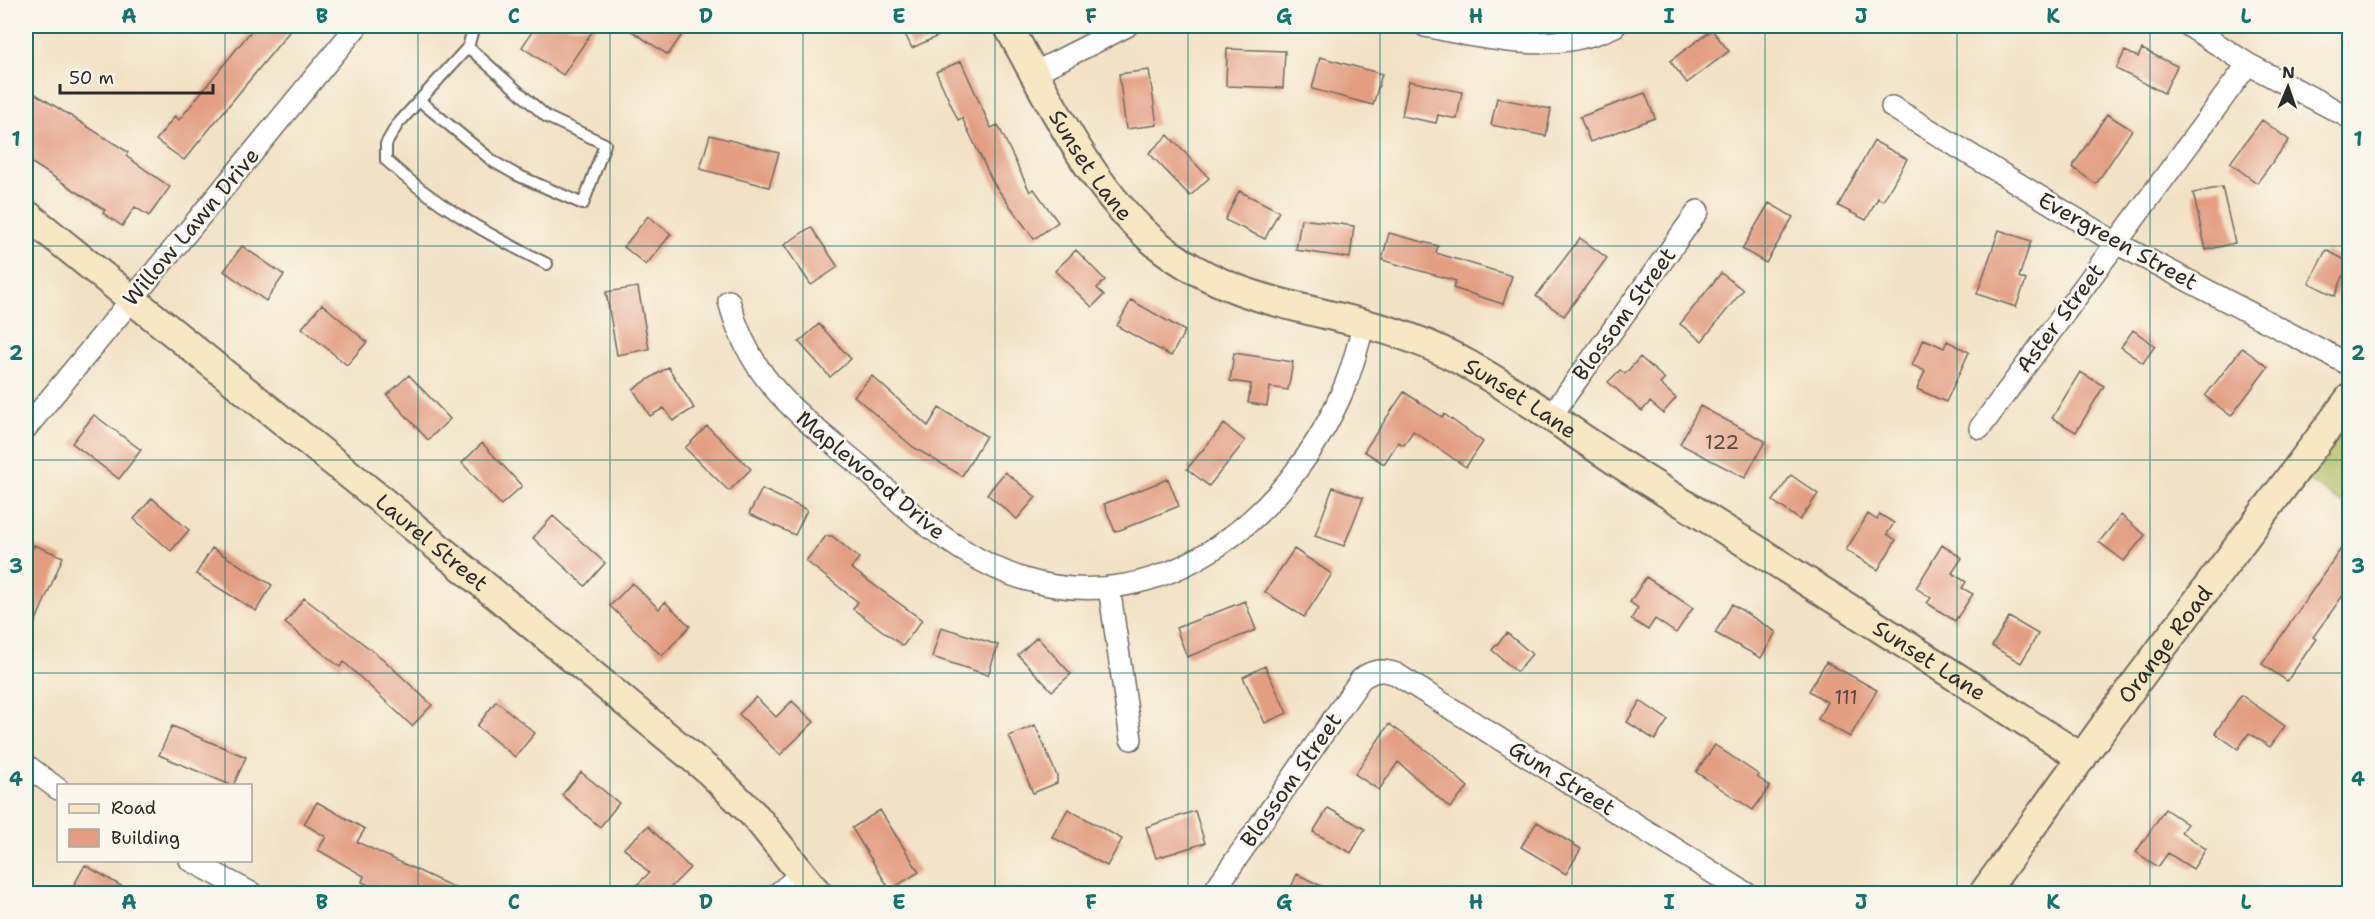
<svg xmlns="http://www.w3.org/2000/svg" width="2375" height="919" font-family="'Shantell Sans',sans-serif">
<rect width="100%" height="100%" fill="#fbf7ec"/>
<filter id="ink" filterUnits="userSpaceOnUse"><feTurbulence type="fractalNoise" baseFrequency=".0167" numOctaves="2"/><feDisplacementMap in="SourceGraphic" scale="12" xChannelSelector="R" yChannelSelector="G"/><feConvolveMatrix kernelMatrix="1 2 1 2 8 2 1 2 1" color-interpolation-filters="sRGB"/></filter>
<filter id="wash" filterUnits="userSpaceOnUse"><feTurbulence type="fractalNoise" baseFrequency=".008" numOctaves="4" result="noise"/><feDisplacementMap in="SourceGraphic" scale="24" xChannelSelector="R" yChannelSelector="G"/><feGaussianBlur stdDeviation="1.35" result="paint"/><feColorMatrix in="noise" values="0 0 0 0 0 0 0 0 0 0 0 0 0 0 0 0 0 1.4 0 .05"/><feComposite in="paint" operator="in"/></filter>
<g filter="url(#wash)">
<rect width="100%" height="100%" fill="#f2e2c5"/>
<!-- green -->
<path fill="#b0bc5e" stroke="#6e7444" stroke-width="1.5" d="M2349,425v83l-43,-30z"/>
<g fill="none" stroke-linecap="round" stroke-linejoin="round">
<!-- stream -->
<path stroke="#50a4cc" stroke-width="6" d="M26,29l4,-3"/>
</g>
<g id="blocks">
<!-- building -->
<path fill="#e39e82" d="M255,26h39l-110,134 -28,-20 19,-24 4,4z
M536,26h60l-33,49 -41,-28z
M624,26h64l-20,29z
M921,26h39l-48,22 -7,-14z
M1712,30l17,21 -42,32 -17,-22z
M1227,49l58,2 -2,37 -57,-2z
M2142,49l35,17 -13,27 -48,-24 9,-18 13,6z
M1320,57l62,17 -9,31 -61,-16z
M961,61l30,67 7,-3 32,67 4,-3 24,33 -24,17 -40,-55 -32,-66 -4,2 -22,-48z
M1149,70l8,55 -31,4 -7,-55z
M1409,81l53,11 -5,27 -19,-4 -2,8 -34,-7z
M26,88l102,64 -2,4 44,31 -21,29 -14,-9 -13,19 -19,-13 2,-3 -79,-51z
M1645,93l10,25 -65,24 -10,-25z
M1497,98l54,11 -5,27 -55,-11z
M2107,114l25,16 -36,54 -24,-17z
M2262,120l27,20 -32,43 -27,-20z
M710,135l69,18 -10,34 -69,-18z
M1168,135l41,43 -19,18 -41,-43z
M1874,141l33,18 -24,42 -5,-3 -12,22 -28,-14z
M2222,187l13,56 -29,7 -13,-57z
M1239,191l40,20 -14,28 -40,-19z
M1769,203l24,14 -27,46 -24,-14z
M648,216l23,18 -25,31 -22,-18z
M1301,219l53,7 -4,32 -54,-8z
M811,227l27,40 -27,18 -27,-40z
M1999,230l32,11 -12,36 7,3 -10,27 -39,-13z
M1389,233l49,13 -2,7 76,23 -9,28 -50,-16 3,-7 -74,-21z
M1580,238l27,20 -43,58 -28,-20z
M242,246l42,29 -18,26 -42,-30z
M1076,250l29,30 -8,8 7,7 -12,12 -37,-36z
M2326,250l23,12 -14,34 -26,-13z
M1721,273l22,17 -41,51 -22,-17z
M638,287l11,62 -32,6 -11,-63z
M1131,300l54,31 -14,25 -54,-30z
M322,304l45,38 -20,23 -45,-37z
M819,324l32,35 -21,18 -31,-35z
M2133,330l22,16 -12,17 -22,-16z
M1924,339l20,9 3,-7 22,11 -23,50 -29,-13 8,-18 -13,-6z
M2242,348l26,19 -37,49 -26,-20z
M1234,353l59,9 -5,28 -18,-3 -3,19 -19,-3 3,-19 -21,-3z
M1640,357l25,22 -5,5 16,14 -13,15 -13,-11 -8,9 -34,-29 12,-12 5,4z
M668,367l26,41 -21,13 -9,-13 -14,8 -17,-27z
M2080,372l24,14 -28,46 -24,-14z
M409,375l41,44 -22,21 -41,-45z
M872,376l56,50 11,-18 47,28 -24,40 -49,-29 -59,-51z
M1404,392l38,25 2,-3 39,28 -17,25 -53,-36 -9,14 -6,-3 -14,22 -20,-13z
M1700,406l65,35 -20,37 -65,-34z
M94,415l47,35 -22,29 -47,-36z
M1224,424l21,17 -36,45 -22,-17z
M707,426l44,43 -22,22 -44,-43z
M482,443l40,43 -21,19 -39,-42z
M1005,472l31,25 -19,22 -30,-25z
M1791,475l27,19 -18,26 -27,-19z
M1168,479l11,27 -64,26 -11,-28z
M1333,487l30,11 -19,48 -29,-10z
M762,489l45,21 -12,25 -46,-21z
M152,498l37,32 -18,21 -37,-32z
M1868,514l9,6 3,-6 14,9 -7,11 9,6 -18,30 -32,-20z
M2121,515l24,20 -21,26 -25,-19z
M553,516l52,47 -20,23 -52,-48z
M826,536h6l27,22 -8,10 71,52 -19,26 -50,-37 5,-7 -52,-41z
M2349,537v50l-36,50 3,2 -29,42 -25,-17z
M34,545l29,12 -37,87v-81z
M1942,545l20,13 -10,15 14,9 -4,6 11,6 -18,27 -28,-18 4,-5 -15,-10z
M212,548l60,37 -16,26 -60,-37z
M1294,549l38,25 -28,43 -39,-25z
M1646,577l47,31 -17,25 -21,-14 -7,11 -17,-11 7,-11 -8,-6z
M632,583l27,26 6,-7 25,24 -28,30 -52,-50z
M304,598l79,61 49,46 -20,21 -68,-64 -4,5 -55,-44z
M1245,601l11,29 -69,27 -11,-29z
M1732,604l44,28 -15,26 -46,-25z
M2009,617l29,17 -17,29 -29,-17z
M941,627l57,18 -10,30 -56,-18z
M1507,633l25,21 -15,18 -25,-22z
M1037,637l34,37 -19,17 -34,-36z
M1826,662l51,28 -27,47 -32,-18 9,-17 -18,-11z
M1265,666l22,47 -22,10 -22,-46z
M2241,695l44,31 -15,21 -21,-14 -11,16 -23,-16z
M756,697l20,20 16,-16 22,21 -34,33 -41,-41z
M496,701l39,32 -20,24 -38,-31z
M1640,701l28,19 -13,20 -28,-18z
M1389,724l41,29 38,34 -18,21 -52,-46 -19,28 -24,-16z
M1035,725l22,51v7l-24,10 -24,-57z
M172,726l74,31 -13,29 -74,-31z
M1715,745l44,30 -2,2 13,9 -17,24 -57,-38z
M581,772l38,31 -19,24 -38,-32z
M317,802l48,27 -8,13 111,52h-80l-26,-12 2,-6 -46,-26 8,-13 -22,-13z
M1328,808l37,21 -14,24 -38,-21z
M1068,809l54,30 -15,27 -55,-29z
M2165,809l22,15 -6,8 25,17 -13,20 -25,-16 -10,14 -22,-15z
M880,810l39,62 -29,18 -38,-62z
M1195,811l10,32 -49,15 -10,-31z
M1537,822l44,27 -15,25 -45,-27z
M648,826l42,42 -26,26h-36l21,-21 -25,-25z
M85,865l50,29h-66z
M1297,874l40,20h-49z"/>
</g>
</g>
<g filter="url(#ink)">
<use href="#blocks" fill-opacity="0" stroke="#716b61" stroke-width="1.5"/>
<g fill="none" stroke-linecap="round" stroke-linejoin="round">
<defs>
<path id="lane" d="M468,47l-71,78 -11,19v16c48,45 103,75 161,104
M420,101l74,61 23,13 66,29 22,-60 -58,-27 -79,-70 6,-21"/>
<path id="street" d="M1425,26c65,13 126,30 190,0
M2189,26l59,38 102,54
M1034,73l93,-47
M1892,107l224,136 234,122
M729,301c22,84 74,116 136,169 14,11 26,25 40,37 33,29 77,59 119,72 142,43 268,-67 320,-191 9,-21 14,-43 20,-65
M1551,416l147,-205
M26,428l331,-402
M1980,428l268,-364
M1109,587l22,152
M26,765l32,24
M190,860l63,34
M777,894l26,-21
M1212,894l149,-215c12,-9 21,-10 35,-5l351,220"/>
<g id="secondary">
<path id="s1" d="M1008,26c41,73 84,165 150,219 93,74 200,60 298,113 61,32 116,75 174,112 152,95 302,191 452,288"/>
<path id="s2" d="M26,214l355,286 329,272 46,45 62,77"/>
<path id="s3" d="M1983,894l151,-209 216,-287"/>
</g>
</defs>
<!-- lane casing -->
<use href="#lane" stroke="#716b61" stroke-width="14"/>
<!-- street casing -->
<use href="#street" stroke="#716b61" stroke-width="24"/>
<!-- secondary casing -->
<use href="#secondary" stroke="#716b61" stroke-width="32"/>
<!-- lane -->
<use href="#lane" stroke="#fff" stroke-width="10"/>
<!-- street -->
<use href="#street" stroke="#fff" stroke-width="21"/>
<!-- secondary -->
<use href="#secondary" stroke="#f7e8c3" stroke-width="28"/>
</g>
</g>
<!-- grid -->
<path fill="none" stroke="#0f766e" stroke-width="1.5" stroke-opacity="0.55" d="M225,26v760M418,26v868M610,26v868M803,26v868M995,26v868M1188,26v868M1380,26v868M1572,26v868M1765,26v868M1957,26v868M2150,26v868M26,246h2324M26,460h2324M26,673h2324M225,860v34"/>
<g text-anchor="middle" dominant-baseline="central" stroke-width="5" stroke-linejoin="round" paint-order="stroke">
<!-- number labels -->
<g font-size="20" fill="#594841">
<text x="1722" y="442">122</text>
<text x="1846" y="697">111</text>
</g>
<!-- street labels -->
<g font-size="22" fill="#2b2b2b" stroke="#fbf7ec">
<text stroke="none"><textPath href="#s1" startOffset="162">Sunset Lane</textPath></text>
<text transform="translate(191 227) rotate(-50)">Willow Lawn Drive</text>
<text transform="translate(2118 241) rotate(29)">Evergreen Street</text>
<text transform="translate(1624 314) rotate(-54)">Blossom Street</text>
<text transform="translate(2060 318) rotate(-53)">Aster Street</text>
<text stroke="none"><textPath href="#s1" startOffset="664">Sunset Lane</textPath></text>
<text transform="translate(871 475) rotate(40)">Maplewood Drive</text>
<text stroke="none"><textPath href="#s2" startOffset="522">Laurel Street</textPath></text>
<text stroke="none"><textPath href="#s3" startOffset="309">Orange Road</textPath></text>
<text stroke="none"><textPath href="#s1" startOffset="1150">Sunset Lane</textPath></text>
<text transform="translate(1562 778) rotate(32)">Gum Street</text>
<text transform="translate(1291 780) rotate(-55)">Blossom Street</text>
</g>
</g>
<!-- margin -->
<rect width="2375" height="919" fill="none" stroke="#fbf7ec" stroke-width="66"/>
<!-- legend -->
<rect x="57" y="784" width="195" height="78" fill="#fbf7ec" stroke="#a8a59f" stroke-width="1.5"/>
<rect x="69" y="804" width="30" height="9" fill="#f7e8c3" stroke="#a8a59f" stroke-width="1.5"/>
<text x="111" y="814" font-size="18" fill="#2b2b2b">Road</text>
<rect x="69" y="829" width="30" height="18" fill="#e39e82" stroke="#a8a59f" stroke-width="1.5"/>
<text x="111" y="844" font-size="18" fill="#2b2b2b">Building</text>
<!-- north arrow -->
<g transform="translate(2288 87) rotate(2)" stroke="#fbf7ec" stroke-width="4.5" paint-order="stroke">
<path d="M0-4.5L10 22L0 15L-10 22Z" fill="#2b2b2b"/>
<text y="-9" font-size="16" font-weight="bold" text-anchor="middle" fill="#2b2b2b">N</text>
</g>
<!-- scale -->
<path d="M60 84v9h153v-9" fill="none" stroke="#2b2b2b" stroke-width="3"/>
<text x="69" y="84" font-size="18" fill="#2b2b2b" stroke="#fbf7ec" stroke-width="4.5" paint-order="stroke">50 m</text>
<rect x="33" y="33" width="2309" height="853" fill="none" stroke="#0f766e" stroke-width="2"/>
<g font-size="20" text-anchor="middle" font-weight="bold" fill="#0f766e">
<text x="129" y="23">A</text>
<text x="322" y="23">B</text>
<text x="514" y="23">C</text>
<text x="706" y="23">D</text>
<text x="899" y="23">E</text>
<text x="1091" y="23">F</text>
<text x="1284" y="23">G</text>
<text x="1476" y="23">H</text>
<text x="1669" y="23">I</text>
<text x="1861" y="23">J</text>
<text x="2053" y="23">K</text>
<text x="2246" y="23">L</text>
<text x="16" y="146">1</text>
<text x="2358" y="146">1</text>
<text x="16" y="360">2</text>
<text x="2358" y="360">2</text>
<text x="16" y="573">3</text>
<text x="2358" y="573">3</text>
<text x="16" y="786">4</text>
<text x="2358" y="786">4</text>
<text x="129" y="909">A</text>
<text x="322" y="909">B</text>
<text x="514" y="909">C</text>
<text x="706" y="909">D</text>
<text x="899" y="909">E</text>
<text x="1091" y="909">F</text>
<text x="1284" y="909">G</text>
<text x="1476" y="909">H</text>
<text x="1669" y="909">I</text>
<text x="1861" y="909">J</text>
<text x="2053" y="909">K</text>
<text x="2246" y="909">L</text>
</g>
</svg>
